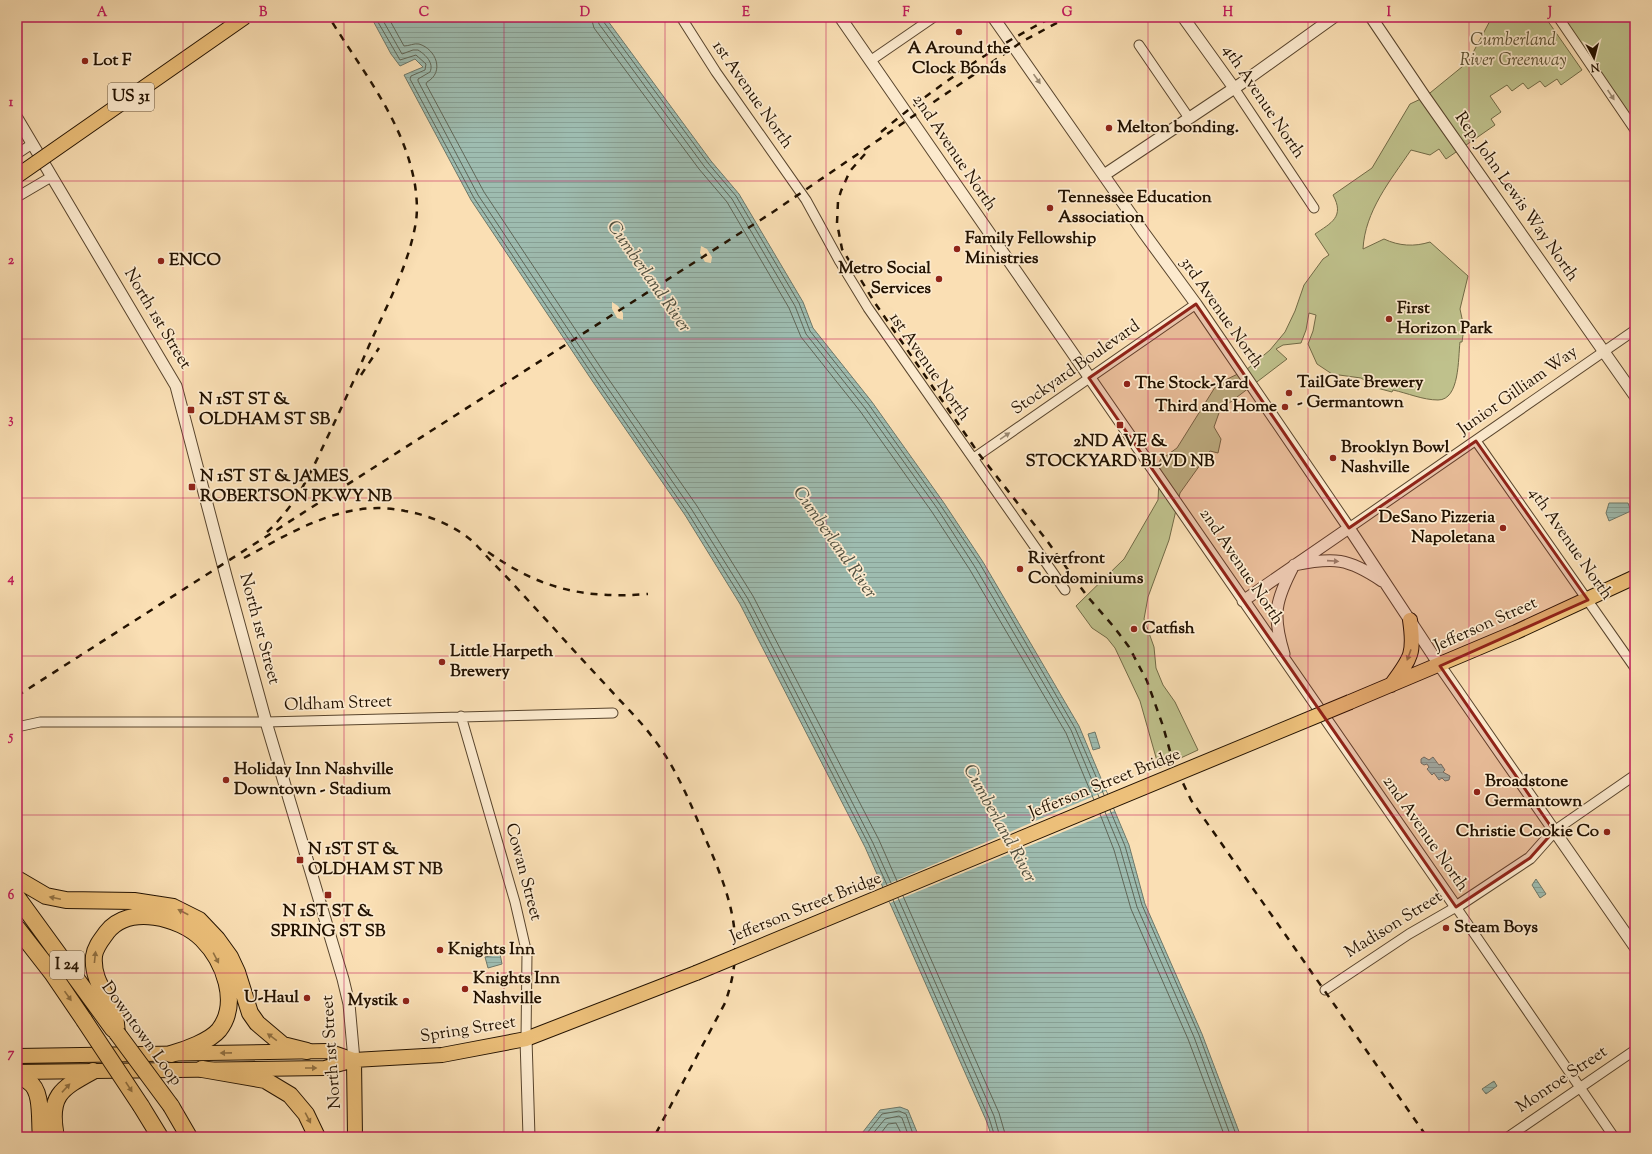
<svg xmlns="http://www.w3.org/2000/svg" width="1652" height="1154" font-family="'Sorts Mill Goudy',serif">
<defs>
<pattern id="water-rules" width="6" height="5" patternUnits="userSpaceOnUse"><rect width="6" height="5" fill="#9ebcb0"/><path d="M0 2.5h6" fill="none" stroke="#88a196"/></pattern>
</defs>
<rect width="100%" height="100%" fill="#fadfb4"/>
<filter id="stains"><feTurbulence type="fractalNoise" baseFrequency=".005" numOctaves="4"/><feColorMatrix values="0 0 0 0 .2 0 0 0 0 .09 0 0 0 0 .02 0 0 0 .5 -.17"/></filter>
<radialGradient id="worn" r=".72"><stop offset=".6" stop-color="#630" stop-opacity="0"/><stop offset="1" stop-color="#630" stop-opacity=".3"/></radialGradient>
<!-- green -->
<path fill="#bfc18c" stroke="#716a46" d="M1492,17h53l37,53 -21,15 -4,-6 -12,8 -5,-6 -12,8 -5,-6 -11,8 -5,-6 -17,11 11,16 -10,7 4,6 -49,34 -7,-10 -9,6 -19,-5c-21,31 -46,61 -48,99l21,-10c15,7 30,8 46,3l38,34 -8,33 4,19 -2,14h-2c-2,16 0,58 -22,58 -15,0 -31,-7 -45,-10l-1,2 -15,-4 -16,-10 -29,-4 -15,-10 -9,-20 5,-13 3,-16 -7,-2 -3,17 -5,13 -18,2 -7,4 11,10 -67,51 -6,17 7,12 -3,14 -8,-2 -30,42 -11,47 -21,57 -4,22 10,28 2,21 7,17 12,17 23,48 -39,18 -19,-67 -25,-53 -8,-10 -15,-10 -16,-22 48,-47 34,-59 2,-40 17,-12 40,-64 29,-14 24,-20 15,-18 10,-21 9,-26 19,-26 6,-4 -14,-21c16,-11 30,-17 18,-39l39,-27 38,-64 15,-7 43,-35z
M1558,17h77v113z"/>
<!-- water -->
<path fill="url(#water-rules)" stroke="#6d786a" d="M371,17h234l106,144 28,33 64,108 10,26 59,74 72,101 39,59 96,164 50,119 16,59 57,130 39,103h-249l-6,-17 -121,-273 -125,-243 -55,-89 -92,-133 -122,-182 -67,-125 19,-8 -8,-8 -15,7 -9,-12z
M1609,503h19l3,8 -22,10 -3,-8z
M1095,732l5,16 -7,2 -5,-16z
M1424,757l5,3 4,-3 6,8 2,-1 4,6 -2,2 7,4 -1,4 -4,1 -3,-3 -3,2 -5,-7 -2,2 -5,-6 2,-2 -2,-3 -3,1 -3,-2v-4z
M1536,879l10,15 -6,4 -8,-13z
M500,954l2,10 -14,4 -3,-11z
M1494,1081l3,5 -11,8 -4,-5z
M900,1107l8,3 11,27h-60l21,-27z"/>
<!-- pier -->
<path fill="#fadfb4" d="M701,246l6,3 5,8 -1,6 -6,-1 -5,-9z
M612,302l6,4 5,7v7l-6,-2 -5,-9z
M1106,791l8,20 -224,92 -7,-17z"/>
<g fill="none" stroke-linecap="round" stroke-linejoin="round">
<!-- shore -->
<path stroke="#606758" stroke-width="1" d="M375,17l25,43 16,-5 10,9 -1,6 -14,6 -1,3 64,119 122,182 92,133 56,89 125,243 18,40
M381,17l21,37 11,-4h5c8,5 16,13 12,22l-12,7v2l60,114 122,182 92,133 56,89 125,244 18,40
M388,17l16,29c5,0 10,-3 15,-2 17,5 26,28 8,38l-1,2 58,108 121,182 92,132 56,90 126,244 18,41
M591,17l3,11 105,141 28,33 62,106 12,29 59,74 72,101 38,58 96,163 28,67
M597,17l2,7 105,142 28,33 63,107 11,28 59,74 72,100 38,59 96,163 28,67
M602,17l1,4 105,142 28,33 63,107 11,28 59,74 72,101 39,58 95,164 29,67
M1110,810l15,36 17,59 57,130 38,102
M1105,812l15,36 17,59 57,130 37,100
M1100,814l14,36 17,59 57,130 37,98
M903,896l96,217 7,24
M898,898l96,218 6,21
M893,900l96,218 6,19
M864,1137l18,-23 17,-3 7,3 8,23
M870,1137l15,-18 14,-3 3,2 7,19
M878,1137l10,-13 8,-1 7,14"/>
<defs>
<path id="minor" d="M681,17l35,55 90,128 34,62 28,46 197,282
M1558,17l77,113
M1139,45l50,73
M870,61l64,-44
M1234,88l80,120
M17,154l15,-10
M17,197l34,-20
M1476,441l159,227
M974,458l222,-154
M1349,528l286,-198
M461,716l54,186 12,52 -1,85
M17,727l23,-5h226l347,-9
M1554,831l81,-56
M1325,990l84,-56 47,-27 158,230
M1508,1137l127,-87"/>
<path id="tertiary" d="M840,17l616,890 74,-49 24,-27
M993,17l151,216 52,71 153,224 91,138 195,281
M1183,17l51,71
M1371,17l54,80 210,299
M17,118l159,268 50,190 40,146 77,257 6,25 5,56
M1104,175l138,-92 92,-66
M1243,601l106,-73
M1284,654c-12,-39 -9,-53 10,-89 40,-8 54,-7 88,16
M526,1039l3,98"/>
<path id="primary" d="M1391,685c20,-27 24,-31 19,-65
M1350,702l166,-70 119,-55
M17,1056l311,-5 26,9
M354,1060l1,77
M17,1072l308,-4 29,-8 88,-5 84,-16 170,-66"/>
<path id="motorway" d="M17,879l29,17 20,4 68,1 39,6 26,13 18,19 13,18 7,15 13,41 7,10 26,22 24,6
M17,897l96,132
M17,928l35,45 32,47
M117,1033c-1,-7 -1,-17 -4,-24 -9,-18 -21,-31 -19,-53 1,-9 8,-17 13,-24 22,-28 73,-15 95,7 22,22 38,64 17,91 -9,11 -34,20 -48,24
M202,1069l63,11 25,15 16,19 11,23
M17,1077c4,1 9,2 12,5 14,9 10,39 12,55
M141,1106l19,31
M171,1106l18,31
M56,1137c-8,-41 4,-48 37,-66"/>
</defs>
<!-- minor casing -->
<use href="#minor" stroke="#59452d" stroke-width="11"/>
<!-- tertiary casing -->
<use href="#tertiary" stroke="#59452d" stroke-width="13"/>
<!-- primary casing -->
<use href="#primary" stroke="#231200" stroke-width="16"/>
<!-- motorway casing -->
<use href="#motorway" stroke="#231200" stroke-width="18"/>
<!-- minor -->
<use href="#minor" stroke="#fceace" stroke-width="9"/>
<!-- tertiary -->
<use href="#tertiary" stroke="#fceace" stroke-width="11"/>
<!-- primary -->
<use href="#primary" stroke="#edc07a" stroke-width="14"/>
<!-- motorway -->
<use href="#motorway" stroke="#edc07a" stroke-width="16"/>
<!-- rail -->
<path stroke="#231200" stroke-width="2.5" stroke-dasharray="7 7" stroke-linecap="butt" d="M881,132c53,-44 110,-84 172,-115
M865,154l-15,17 -9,20 -3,10 -1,22 5,26 33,54 104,151 66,84 42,58 27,31 15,20 18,34 16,45 10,36 18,38 236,337
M361,375l18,-27
M267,532c31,-29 43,-58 61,-96 14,-29 27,-58 40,-88 17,-39 39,-79 47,-121 3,-14 2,-28 0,-42 -11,-64 -53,-114 -86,-168
M488,552c52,37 96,47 160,42
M244,558c50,-27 102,-60 161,-47 23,4 48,14 66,29 8,7 15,16 22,23 20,20 38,41 58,62 21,24 43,47 65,71 13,14 26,27 37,42 21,27 34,57 47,88 27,62 49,110 25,177l-71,134
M17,696l756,-484 250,-171 45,-24"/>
<defs>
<path id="primary-bridge" d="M17,176l228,-159
M696,973l654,-271"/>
<path id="motorway-bridge" d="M84,1020l57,86
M117,1033l54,73"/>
</defs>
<!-- primary-bridge casing -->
<use href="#primary-bridge" stroke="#231200" stroke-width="16" stroke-linecap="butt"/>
<!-- motorway-bridge casing -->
<use href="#motorway-bridge" stroke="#231200" stroke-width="18" stroke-linecap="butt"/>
<!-- primary-bridge -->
<use href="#primary-bridge" stroke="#edc07a" stroke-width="14"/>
<!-- motorway-bridge -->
<use href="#motorway-bridge" stroke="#edc07a" stroke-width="16"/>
</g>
<!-- one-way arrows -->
<defs><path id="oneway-solid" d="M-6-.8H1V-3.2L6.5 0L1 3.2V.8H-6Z"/></defs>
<g fill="#9a8971">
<use href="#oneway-solid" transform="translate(1037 79) rotate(55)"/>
<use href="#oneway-solid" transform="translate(1611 95) rotate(56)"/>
<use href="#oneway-solid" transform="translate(1005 436) rotate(-34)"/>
<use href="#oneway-solid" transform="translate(1333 561) rotate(4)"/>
</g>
<g fill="#927243">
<use href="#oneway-solid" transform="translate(1409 655) rotate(110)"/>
<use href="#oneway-solid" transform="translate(55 898) rotate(-168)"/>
<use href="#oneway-solid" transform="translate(183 912) rotate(-153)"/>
<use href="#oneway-solid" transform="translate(95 957) rotate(-84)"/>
<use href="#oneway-solid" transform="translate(216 958) rotate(62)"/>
<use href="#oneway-solid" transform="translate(68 996) rotate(55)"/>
<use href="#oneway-solid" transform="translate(272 1037) rotate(-144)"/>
<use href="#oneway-solid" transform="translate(226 1053) rotate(179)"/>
<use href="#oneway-solid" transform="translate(311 1068)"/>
<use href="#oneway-solid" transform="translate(129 1087) rotate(57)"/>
<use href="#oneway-solid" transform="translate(66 1088) rotate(-47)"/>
<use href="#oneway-solid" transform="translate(308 1118) rotate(62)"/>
</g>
<!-- marked area -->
<path fill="#8f2418" fill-opacity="0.2" stroke="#8f2418" stroke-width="3" stroke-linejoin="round" d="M1196,304l153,224 127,-87 112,159 -148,66 114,165 -24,27 -74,49 -367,-529z"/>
<!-- grid -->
<path fill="none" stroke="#c2185b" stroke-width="1" stroke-opacity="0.55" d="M183,17v1120M344,17v1120M504,17v1120M665,17v1120M826,17v1120M987,17v1120M1148,17v1120M1308,17v1120M1469,17v1120M17,181h1618M17,339h1618M17,498h1618M17,656h1618M17,815h1618M17,973h1618"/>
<!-- markers -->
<g fill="#8f2418" stroke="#fceace" stroke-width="1.5">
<circle cx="959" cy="32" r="4"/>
<circle cx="85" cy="61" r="4"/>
<circle cx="1109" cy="128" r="4"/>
<circle cx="1050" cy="208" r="4"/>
<circle cx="957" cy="249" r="4"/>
<circle cx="161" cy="261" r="4"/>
<circle cx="939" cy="279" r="4"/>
<circle cx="1389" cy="319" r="4"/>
<circle cx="1127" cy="384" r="4"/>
<circle cx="1289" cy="393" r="4"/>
<circle cx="1285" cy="407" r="4"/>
<rect x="187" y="406" width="8" height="8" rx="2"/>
<rect x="1116" y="421" width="8" height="8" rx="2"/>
<circle cx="1333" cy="458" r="4"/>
<rect x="188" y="483" width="8" height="8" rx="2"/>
<circle cx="1503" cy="528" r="4"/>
<circle cx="1020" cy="569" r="4"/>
<circle cx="1134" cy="629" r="4"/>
<circle cx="442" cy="662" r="4"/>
<circle cx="226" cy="780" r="4"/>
<circle cx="1477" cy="792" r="4"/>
<circle cx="1607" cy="832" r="4"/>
<rect x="296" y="856" width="8" height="8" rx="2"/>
<rect x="324" y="891" width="8" height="8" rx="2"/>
<circle cx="1446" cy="928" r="4"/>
<circle cx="440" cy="950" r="4"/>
<circle cx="465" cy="989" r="4"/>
<circle cx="307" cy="998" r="4"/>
<circle cx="406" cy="1001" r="4"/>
</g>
<g text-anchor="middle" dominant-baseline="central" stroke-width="3.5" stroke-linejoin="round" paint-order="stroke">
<!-- shield labels -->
<g fill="#fceace" stroke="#64533e" stroke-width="1">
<rect x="108" y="83" width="46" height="28" rx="3"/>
<rect x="50" y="951" width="34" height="28" rx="3"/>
</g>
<g font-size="16" font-weight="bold" fill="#231200">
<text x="131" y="97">US 31</text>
<text x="67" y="965">I 24</text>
</g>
<!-- park labels -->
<g font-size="17" font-style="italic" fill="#5a4f31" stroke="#fceace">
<text x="1513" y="41">Cumberland<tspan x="1513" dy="20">River Greenway</tspan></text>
</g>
<!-- poi labels -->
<g font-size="17" font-weight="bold" fill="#231200" stroke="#fceace" text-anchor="start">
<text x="959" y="49" text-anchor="middle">A Around the<tspan x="959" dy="20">Clock Bonds</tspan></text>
<text x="93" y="61">Lot F</text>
<text x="1117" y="128">Melton bonding.</text>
<text x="1058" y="198">Tennessee Education<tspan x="1058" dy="20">Association</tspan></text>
<text x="965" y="239">Family Fellowship<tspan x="965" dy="20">Ministries</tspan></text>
<text x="169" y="261">ENCO</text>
<text x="931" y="269" text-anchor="end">Metro Social<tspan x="931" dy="20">Services</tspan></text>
<text x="1397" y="309">First<tspan x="1397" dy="20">Horizon Park</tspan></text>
<text x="1297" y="383">TailGate Brewery<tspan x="1297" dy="20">- Germantown</tspan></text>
<text x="1135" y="384">The Stock-Yard</text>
<text x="199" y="400">N 1ST ST &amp;<tspan x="199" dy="20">OLDHAM ST SB</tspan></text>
<text x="1277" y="407" text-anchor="end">Third and Home</text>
<text x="1120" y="442" text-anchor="middle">2ND AVE &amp;<tspan x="1120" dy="20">STOCKYARD BLVD NB</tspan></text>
<text x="1341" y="448">Brooklyn Bowl<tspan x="1341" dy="20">Nashville</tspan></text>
<text x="200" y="477">N 1ST ST &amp; JAMES<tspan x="200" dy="20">ROBERTSON PKWY NB</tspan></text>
<text x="1495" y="518" text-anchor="end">DeSano Pizzeria<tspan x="1495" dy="20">Napoletana</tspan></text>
<text x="1028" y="559">Riverfront<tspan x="1028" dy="20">Condominiums</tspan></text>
<text x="1142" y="629">Catfish</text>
<text x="450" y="652">Little Harpeth<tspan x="450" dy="20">Brewery</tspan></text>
<text x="234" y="770">Holiday Inn Nashville<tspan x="234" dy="20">Downtown - Stadium</tspan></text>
<text x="1485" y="782">Broadstone<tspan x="1485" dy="20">Germantown</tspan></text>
<text x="1599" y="832" text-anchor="end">Christie Cookie Co</text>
<text x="308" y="850">N 1ST ST &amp;<tspan x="308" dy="20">OLDHAM ST NB</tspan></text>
<text x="328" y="912" text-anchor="middle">N 1ST ST &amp;<tspan x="328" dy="20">SPRING ST SB</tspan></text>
<text x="1454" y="928">Steam Boys</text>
<text x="448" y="950">Knights Inn</text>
<text x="473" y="979">Knights Inn<tspan x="473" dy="20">Nashville</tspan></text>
<text x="299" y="998" text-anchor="end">U-Haul</text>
<text x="398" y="1001" text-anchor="end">Mystik</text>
</g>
<!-- street labels -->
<g font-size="17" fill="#231200" stroke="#fceace">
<text transform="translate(752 95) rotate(55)">1st Avenue North</text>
<text transform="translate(1263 102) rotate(56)">4th Avenue North</text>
<text transform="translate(954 153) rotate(56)">2nd Avenue North</text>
<text transform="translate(1516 197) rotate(55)">Rep. John Lewis Way North</text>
<text transform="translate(1221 313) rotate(55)">3rd Avenue North</text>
<text transform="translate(157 319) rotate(59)">North 1st Street</text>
<text transform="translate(929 367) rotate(55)">1st Avenue North</text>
<text transform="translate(1076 368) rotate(-35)">Stockyard Boulevard</text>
<text transform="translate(1518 391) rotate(-35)">Junior Gilliam Way</text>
<text transform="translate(1570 544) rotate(55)">4th Avenue North</text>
<text transform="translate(1241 567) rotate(56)">2nd Avenue North</text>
<text transform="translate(1486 625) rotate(-24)">Jefferson Street</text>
<text transform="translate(259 629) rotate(75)">North 1st Street</text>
<text transform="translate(338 704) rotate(-2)">Oldham Street</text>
<text transform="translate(1105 784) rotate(-22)">Jefferson Street Bridge</text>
<text transform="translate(1425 834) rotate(55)">2nd Avenue North</text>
<text transform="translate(523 872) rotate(75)">Cowan Street</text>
<text transform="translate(806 908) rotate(-22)">Jefferson Street Bridge</text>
<text transform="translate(1394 925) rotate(-32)">Madison Street</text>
<text transform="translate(468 1030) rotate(-9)">Spring Street</text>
<text transform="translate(141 1034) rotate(54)">Downtown Loop</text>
<text transform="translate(332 1052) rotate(-94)">North 1st Street</text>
<text transform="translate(1562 1080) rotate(-34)">Monroe Street</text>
</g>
<!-- water labels -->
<g font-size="18" font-style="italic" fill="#4e4e3e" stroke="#fceace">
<text transform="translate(648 277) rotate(55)">Cumberland River</text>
<text transform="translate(834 543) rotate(55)">Cumberland River</text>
<text transform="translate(999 824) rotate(61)">Cumberland River</text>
</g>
</g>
<!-- margin -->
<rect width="1652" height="1154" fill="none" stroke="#fadfb4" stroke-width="44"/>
<!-- north arrow -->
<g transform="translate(1594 58) rotate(173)" stroke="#fceace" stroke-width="3" paint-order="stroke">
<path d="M0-3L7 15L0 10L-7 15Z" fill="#231200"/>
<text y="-6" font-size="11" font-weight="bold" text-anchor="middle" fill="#231200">N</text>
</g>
<rect x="22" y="22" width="1608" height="1110" fill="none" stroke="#c2185b" stroke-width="1.5"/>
<g font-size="13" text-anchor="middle" font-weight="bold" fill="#c2185b">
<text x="102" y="16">A</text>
<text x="263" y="16">B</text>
<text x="424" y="16">C</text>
<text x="585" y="16">D</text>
<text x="746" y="16">E</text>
<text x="906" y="16">F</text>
<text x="1067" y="16">G</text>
<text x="1228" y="16">H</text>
<text x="1389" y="16">I</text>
<text x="1550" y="16">J</text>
<text x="11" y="106">1</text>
<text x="11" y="264">2</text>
<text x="11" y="423">3</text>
<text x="11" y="582">4</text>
<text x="11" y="740">5</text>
<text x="11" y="899">6</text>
<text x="11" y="1057">7</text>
</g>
<rect width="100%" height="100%" filter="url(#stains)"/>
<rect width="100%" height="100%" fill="url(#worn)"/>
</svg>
